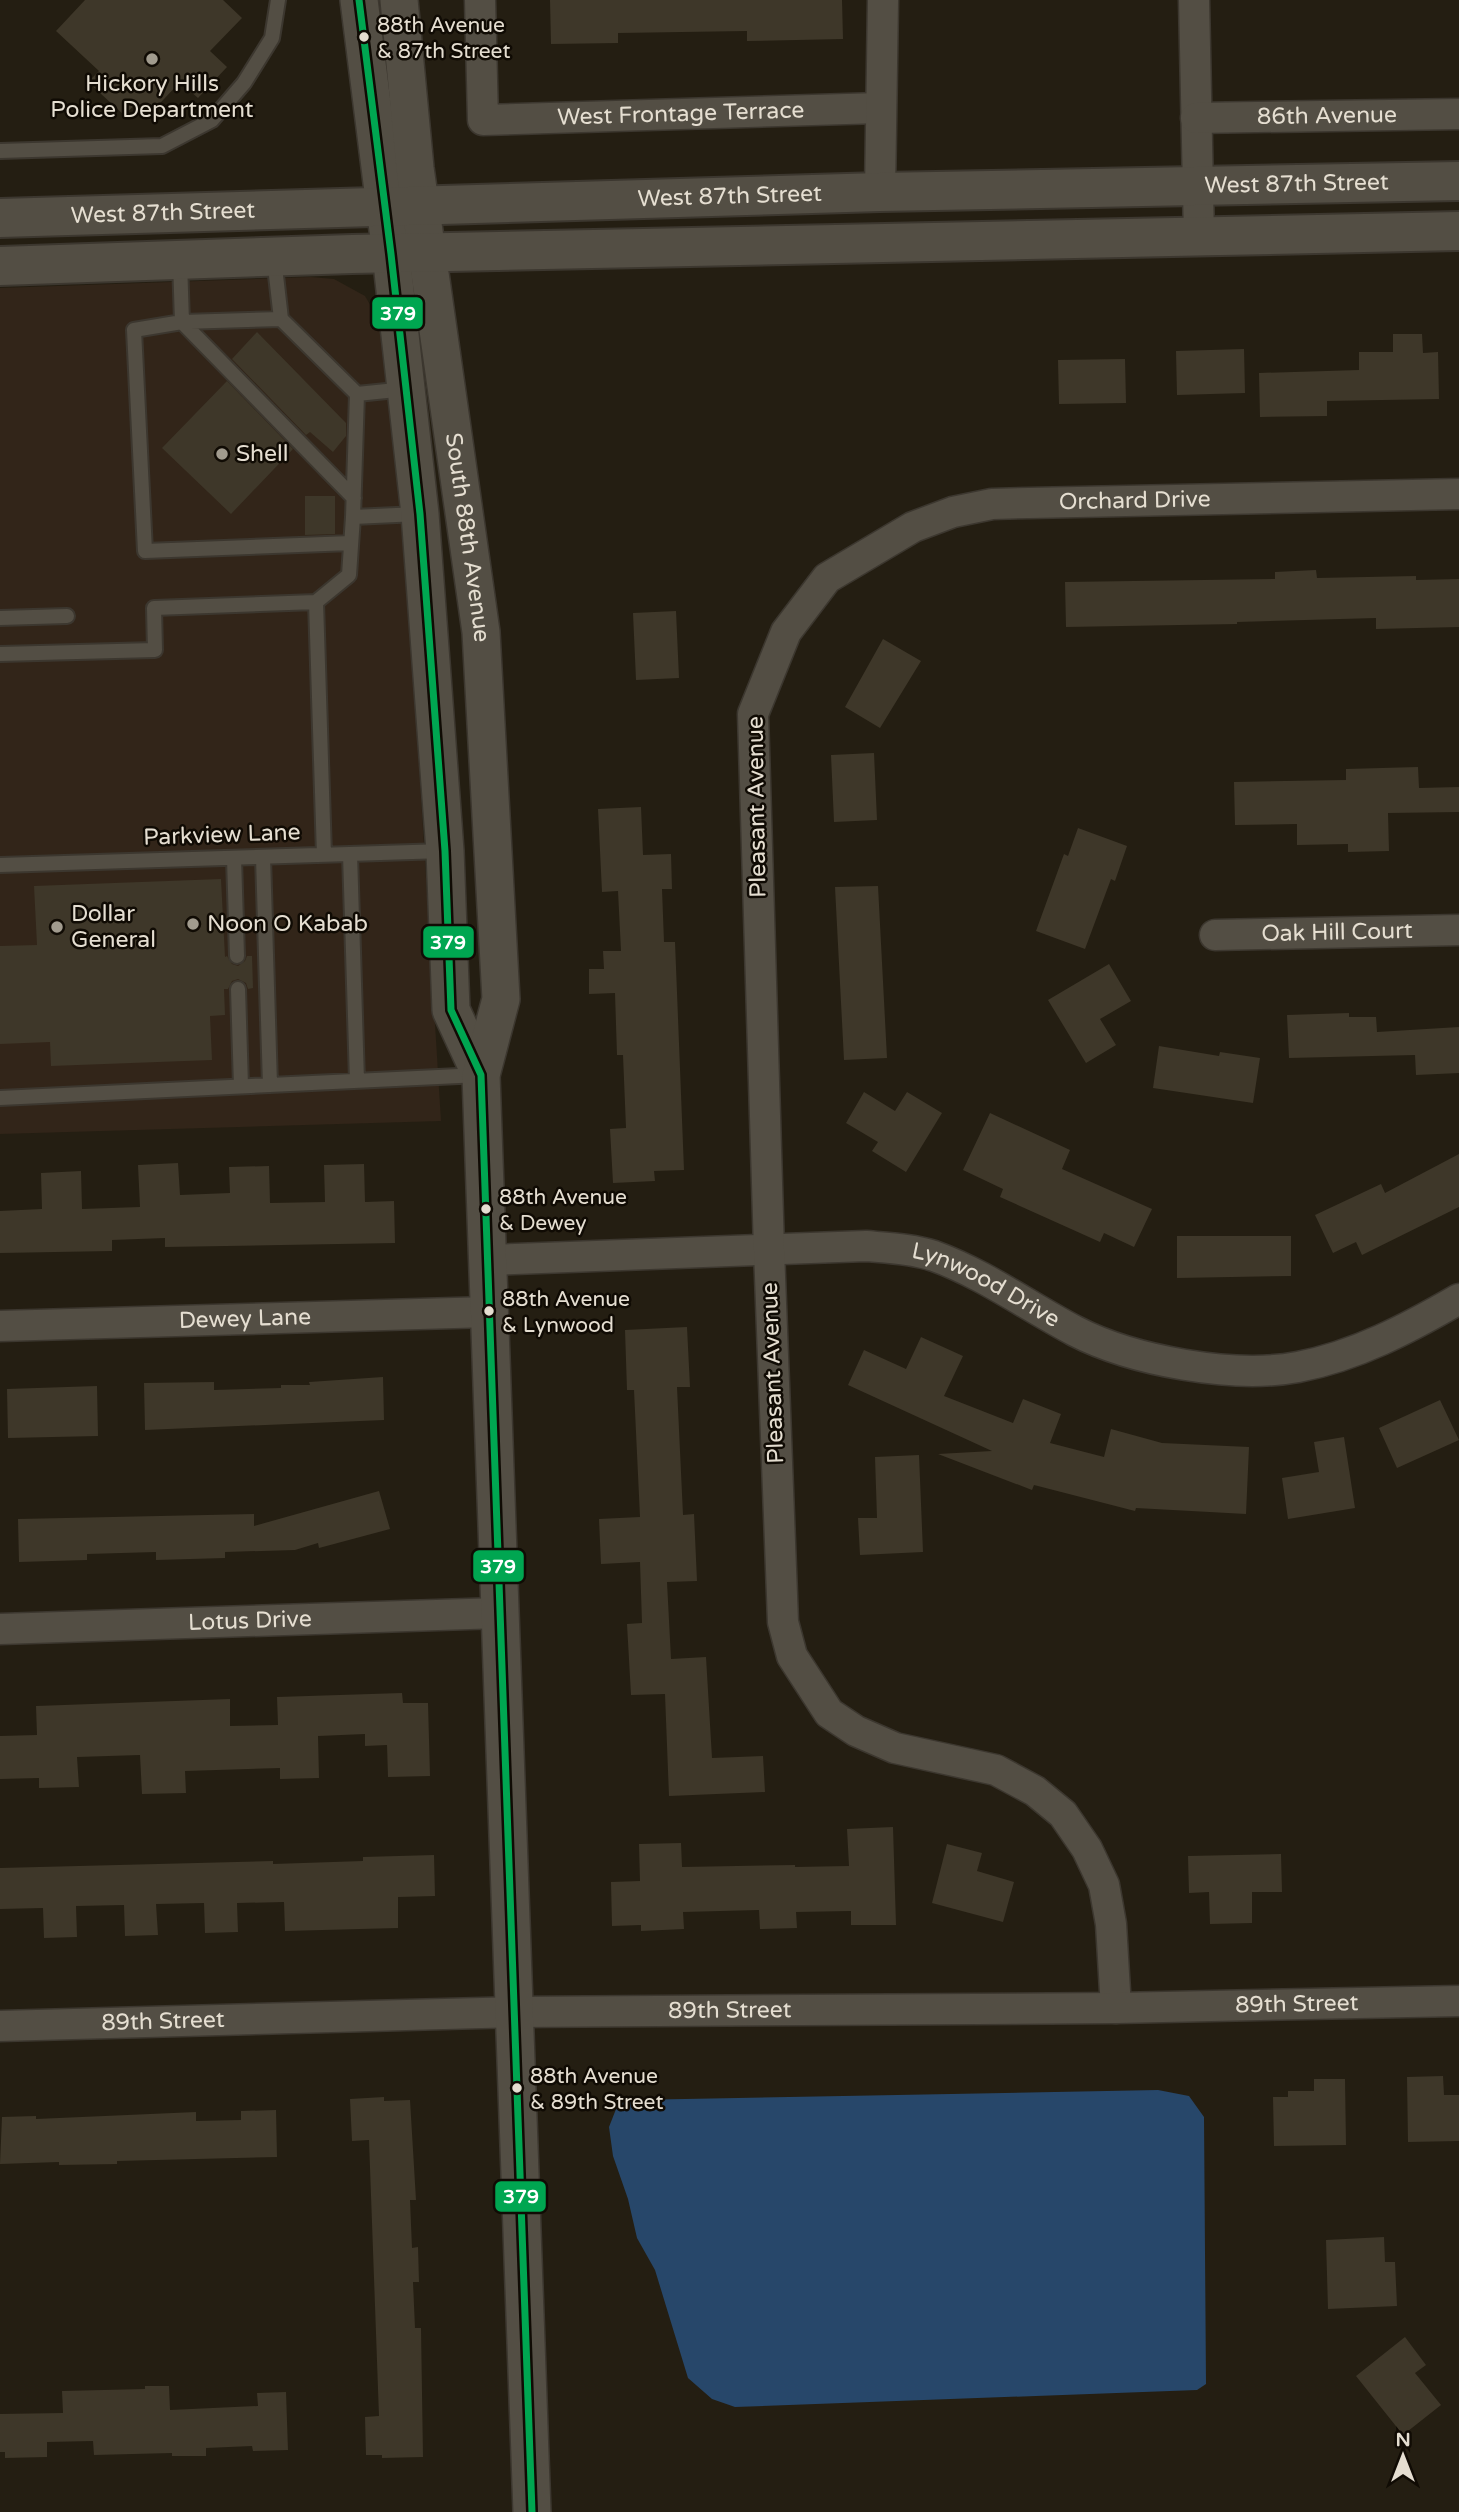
<svg xmlns="http://www.w3.org/2000/svg" width="1459" height="2512" font-family="'Varela Round',sans-serif">
<rect width="100%" height="100%" fill="#241e12"/>
<!-- commercial -->
<path fill="#322519" d="M311,277l23,2 31,17 14,24 27,235 35,566 -441,13v-846z"/>
<!-- water -->
<path fill="#27476a" d="M1158,2090l31,6 15,21 2,267 -9,6 -462,17 -23,-8 -24,-21 -33,-108 -18,-32 -9,-39 -15,-43 -4,-29 9,-23 13,-4z"/>
<!-- building -->
<path fill="#3e3729" d="M85,0h138l19,18 -32,33 17,16 -29,31 -18,-16 -32,34 -12,-12 -12,11 -36,-33 11,-11 -43,-40z
M550,0h292l1,39 -96,2v-10l-129,2v10l-67,1z
M257,332l89,91v13l-13,16 -23,-20 -4,3 -74,-76z
M1393,334h29l1,19 15,-1 1,47 -112,2v15l-67,1 -1,-44 100,-3v-18h34z
M1244,349l1,44 -68,2 -1,-44z
M1125,359l1,44 -67,1 -1,-44z
M227,381l66,68 -62,65 -69,-66z
M305,496h30v38l-30,1z
M1316,570l1,8 99,-2v4l43,-1v48l-83,2v-11l-139,4v2l-171,3 -1,-45 210,-3v-7z
M676,611l3,67 -43,2 -3,-67z
M883,639l38,22 -41,67 -35,-21z
M874,753l3,67 -43,2 -3,-67z
M1418,767l1,21 40,-1v25l-71,1 1,38 -41,1v-8l-51,1v-21l-62,1 -1,-43 112,-2v-11z
M641,807l2,48 28,-1 1,35h-10l2,53h11l9,228 -30,1 1,10 -42,2 -3,-54 16,-1 -3,-73h-6l-2,-62 -26,1v-25h15l-1,-18h18l-3,-60 -16,1 -4,-83z
M1078,828l49,18 -12,35 -4,-2 -26,70 -49,-18 28,-77 4,2z
M221,879l4,78 2,-1 5,8 6,2 7,-5 2,-5h5l1,32 -5,1 -2,-6 -8,-4 -6,2 -4,8h-4l1,26 -15,1 2,44 -161,6 -1,-24 -50,2v-98l37,-1 -3,-59z
M878,886l9,172 -43,2 -9,-173z
M1109,964l22,37 -31,18 16,26 -30,18 -38,-63z
M1349,1013v4h27l1,15 82,-5v46l-43,2 -1,-20 -126,3 -2,-43z
M1159,1046l60,10 1,-4 40,6 -7,45 -100,-15z
M864,1092l31,19 12,-19 35,21 -36,59 -34,-21 6,-9 -32,-19z
M990,1113l80,37 -8,19 90,40 -18,38 -30,-14 -4,9 -100,-45 3,-8 -40,-19z
M1459,1154v53l-97,48 -6,-13 -23,11 -18,-38 66,-31 4,9z
M178,1163l2,32 50,-2 -1,-26 40,-1 1,37 55,-1 -1,-37 40,-1 1,38 29,-1 1,42 -230,4v-9l-53,2v11l-112,2v-42l42,-2 -1,-36 40,-2 1,38 58,-2 -2,-42z
M1177,1236h114v40l-114,2z
M687,1327l3,60h-13l6,128 11,-1 3,67 -30,1 4,77 35,-2 6,101 51,-2 2,36 -96,4 -4,-102 -34,1 -4,-71 15,-1 -2,-61 -39,2 -2,-45 41,-2 -6,-127h-7l-2,-60z
M921,1337l42,19 -19,40 69,27 10,-24 38,15 -11,29 54,14 7,-28 51,14 87,4 -3,67 -110,-6 -1,3 -101,-26 -2,5 -94,-36 54,-3 -144,-66 16,-35 42,19z
M383,1377l1,43 -239,10 -1,-47 70,-1v8l67,-2v-3h29l-1,-3z
M97,1386l1,50 -90,2 -1,-49z
M1440,1400l19,40 -62,28 -18,-40z
M1344,1437l11,71 -67,11 -6,-41 37,-6 -5,-30z
M919,1455l4,97 -63,3 -2,-37h19l-2,-61z
M379,1491l11,38 -71,19 -1,-5 -23,7 -70,2v6l-69,2v-8l-69,2v6l-68,2 -1,-43 236,-5v12z
M402,1693l1,10h25l2,73 -42,1 -1,-32 -22,1v-12l-47,2 1,42 -39,1v-11l-95,3 1,22 -44,1 -2,-39 -63,2 2,30 -40,1v-10l-39,1v-43l37,-1 -1,-29 194,-7v27l48,-1 -1,-28z
M893,1827l3,98h-45v-14l-55,1 1,16 -37,1 -1,-19 -76,2 1,17 -43,2v-6l-29,1 -1,-44 29,-1 -1,-37 42,-1 1,24 113,-2v2l54,-1 -2,-37z
M947,1844l35,9 -5,18 37,11 -11,40 -71,-19z
M1281,1854l1,38h-30v31l-42,1 -1,-32 -20,1 -1,-37z
M434,1855l1,41 -37,1v31l-113,3 -1,-29 -47,1 1,29 -33,1 -1,-30 -48,1 2,31 -33,1 -1,-31 -48,1 1,31 -33,1 -1,-30 -43,1v-41l273,-7v3l90,-3v-4z
M1443,2076l1,19h15v46l-51,1 -1,-65z
M1314,2079h31l1,66 -72,1 -1,-49h15v-6h26z
M384,2097v4l26,-1 6,100h-6l2,48 6,-1 1,35h-6l2,46h6l2,129 -41,1v-3h-16l-1,-38 14,-1 -10,-276 -17,1 -2,-42z
M276,2110l1,47 -160,4v3l-58,1v-3l-59,2 2,-47 34,-1v3l160,-7v9l45,-1v-9z
M1384,2237l1,25h10l2,44 -69,3 -2,-69z
M1405,2337l21,28 -11,8 26,32 -38,30 -47,-59z
M145,2386h24l1,24 88,-4 -1,-13 29,-1 2,58 -35,1 -1,-5 -46,2v8h-34v-3l-78,2 -1,-14 -46,1v15l-42,1v-6h-5v-38l63,-1 -1,-22 83,-2z"/>
<g fill="none" stroke-linecap="round" stroke-linejoin="round">
<defs>
<path id="service" d="M0,151l162,-5 50,-26 32,-37 28,-45 6,-38
M180,261l2,61 99,-3 -7,-61
M281,319l76,75 49,-5
M357,394l-4,123 65,-3
M351,543l-206,8 -11,-221 48,-8 172,176
M316,602l33,-27 4,-58
M0,618l67,-2
M0,654l155,-4 -1,-42 162,-6 8,253
M350,854l7,227
M263,857l7,228
M234,858l3,98
M0,865l444,-14
M238,989l3,97
M0,1098l480,-23"/>
<g id="minor">
<path id="s1" d="M480,0l3,120 397,-12"/>
<path d="M1194,0l5,237"/>
<path id="s2" d="M1196,118l263,-4"/>
<path d="M880,192l3,-192"/>
<path id="s3" d="M1215,935l244,-5"/>
<path id="s4" d="M488,1260l378,-14c23,2 47,3 68,10 50,18 95,51 141,75 58,30 159,48 223,36 58,-11 111,-39 161,-68"/>
<path id="s5" d="M0,1326l489,-14"/>
<path id="s6" d="M0,1629l500,-16"/>
<path id="s7" d="M1116,2008l-5,-84 -7,-39 -17,-36 -24,-35 -28,-23 -39,-21 -101,-22 -39,-17 -27,-18 -37,-57 -9,-34 -14,-372 -16,-536 33,-82 41,-54 86,-51 40,-15 39,-8 37,-1 430,-9"/>
<path id="s8" d="M0,2026l515,-14 601,-4 343,-7"/>
</g>
<g id="tertiary">
<path d="M359,0l32,254 29,260 25,337 6,159 30,65"/>
<path id="s9" d="M399,0l16,168 66,464 20,367 -20,76 51,1437"/>
</g>
<g id="secondary">
<path id="s10" d="M0,218l880,-26 579,-11"/>
<path d="M0,266l352,-12 1107,-23"/>
</g>
</defs>
<!-- service casing -->
<use href="#service" stroke="#3c372f" stroke-width="18"/>
<!-- minor casing -->
<use href="#minor" stroke="#3c372f" stroke-width="33"/>
<!-- tertiary casing -->
<use href="#tertiary" stroke="#3c372f" stroke-width="40"/>
<!-- secondary casing -->
<use href="#secondary" stroke="#3c372f" stroke-width="42"/>
<!-- service -->
<use href="#service" stroke="#534e44" stroke-width="14"/>
<!-- minor -->
<use href="#minor" stroke="#534e44" stroke-width="30"/>
<!-- tertiary -->
<use href="#tertiary" stroke="#534e44" stroke-width="37"/>
<!-- secondary -->
<use href="#secondary" stroke="#534e44" stroke-width="38"/>
<defs>
<path id="bus-1" d="M359,0l32,254 29,260 25,337 6,159 30,65 51,1437"/>
</defs>
<!-- bus-1 casing -->
<use href="#bus-1" stroke="#100b04" stroke-width="12"/>
<!-- bus-1 -->
<use href="#bus-1" stroke="#00a651" stroke-width="7"/>
</g>
<!-- markers -->
<g fill="#e5ded1" stroke="#100b04" stroke-width="2.5">
<circle cx="364" cy="37" r="6"/>
<circle cx="486" cy="1209" r="6"/>
<circle cx="489" cy="1311" r="6"/>
<circle cx="517" cy="2088" r="6"/>
</g>
<g fill="#a19b8e" stroke="#100b04" stroke-width="2.5">
<circle cx="152" cy="59" r="7"/>
<circle cx="222" cy="454" r="7"/>
<circle cx="193" cy="924" r="7"/>
<circle cx="57" cy="927" r="7"/>
</g>
<g text-anchor="middle" dominant-baseline="central" stroke-width="5" stroke-linejoin="round" paint-order="stroke">
<!-- bus labels -->
<g font-size="21" fill="#e5ded1" stroke="#100b04" text-anchor="start">
<text x="377" y="25">88th Avenue<tspan x="377" dy="26">&amp; 87th Street</tspan></text>
<text x="499" y="1197">88th Avenue<tspan x="499" dy="26">&amp; Dewey</tspan></text>
<text x="502" y="1299">88th Avenue<tspan x="502" dy="26">&amp; Lynwood</tspan></text>
<text x="530" y="2076">88th Avenue<tspan x="530" dy="26">&amp; 89th Street</tspan></text>
</g>
<!-- poi labels -->
<g font-size="23" fill="#e5ded1" stroke="#100b04" text-anchor="start">
<text x="152" y="84" text-anchor="middle">Hickory Hills<tspan x="152" dy="26">Police Department</tspan></text>
<text x="236" y="454">Shell</text>
<text x="71" y="914">Dollar<tspan x="71" dy="26">General</tspan></text>
<text x="207" y="924">Noon O Kabab</text>
</g>
<!-- street labels -->
<g font-size="23" fill="#e5ded1" stroke="#100b04">
<text stroke="none"><textPath href="#s1" startOffset="318">West Frontage Terrace</textPath></text>
<text stroke="none"><textPath href="#s2" startOffset="131">86th Avenue</textPath></text>
<text stroke="none"><textPath href="#s10" startOffset="1297">West 87th Street</textPath></text>
<text stroke="none"><textPath href="#s10" startOffset="730">West 87th Street</textPath></text>
<text stroke="none"><textPath href="#s10" startOffset="163">West 87th Street</textPath></text>
<text stroke="none"><textPath href="#s7" startOffset="1958">Orchard Drive</textPath></text>
<text stroke="none"><textPath href="#s9" startOffset="542">South 88th Avenue</textPath></text>
<text transform="translate(757 807) rotate(-91)">Pleasant Avenue</text>
<text transform="translate(222 835) rotate(-2)">Parkview Lane</text>
<text stroke="none"><textPath href="#s3" startOffset="122">Oak Hill Court</textPath></text>
<text stroke="none"><textPath href="#s4" startOffset="506">Lynwood Drive</textPath></text>
<text stroke="none"><textPath href="#s5" startOffset="245">Dewey Lane</textPath></text>
<text transform="translate(773 1373) rotate(-92)">Pleasant Avenue</text>
<text stroke="none"><textPath href="#s6" startOffset="250">Lotus Drive</textPath></text>
<text stroke="none"><textPath href="#s8" startOffset="1297">89th Street</textPath></text>
<text stroke="none"><textPath href="#s8" startOffset="730">89th Street</textPath></text>
<text stroke="none"><textPath href="#s8" startOffset="163">89th Street</textPath></text>
</g>
</g>
<g stroke="#100b04" stroke-width="2.5">
<rect x="371" y="296" width="53" height="34" rx="7" fill="#00a651"/>
<rect x="422" y="925" width="53" height="34" rx="7" fill="#00a651"/>
<rect x="472" y="1549" width="53" height="34" rx="7" fill="#00a651"/>
<rect x="494" y="2180" width="53" height="33" rx="7" fill="#00a651"/>
</g>
<g font-size="19" text-anchor="middle" font-weight="bold" fill="#fff">
<text x="398" y="320">379</text>
<text x="448" y="949">379</text>
<text x="498" y="1573">379</text>
<text x="521" y="2203">379</text>
</g>
<!-- north arrow -->
<g transform="translate(1403 2456)" stroke="#100b04" stroke-width="5" paint-order="stroke">
<path d="M0-5L12 26L0 18L-12 26Z" fill="#e5ded1"/>
<text y="-10" font-size="19" font-weight="bold" text-anchor="middle" fill="#e5ded1">N</text>
</g>
</svg>
